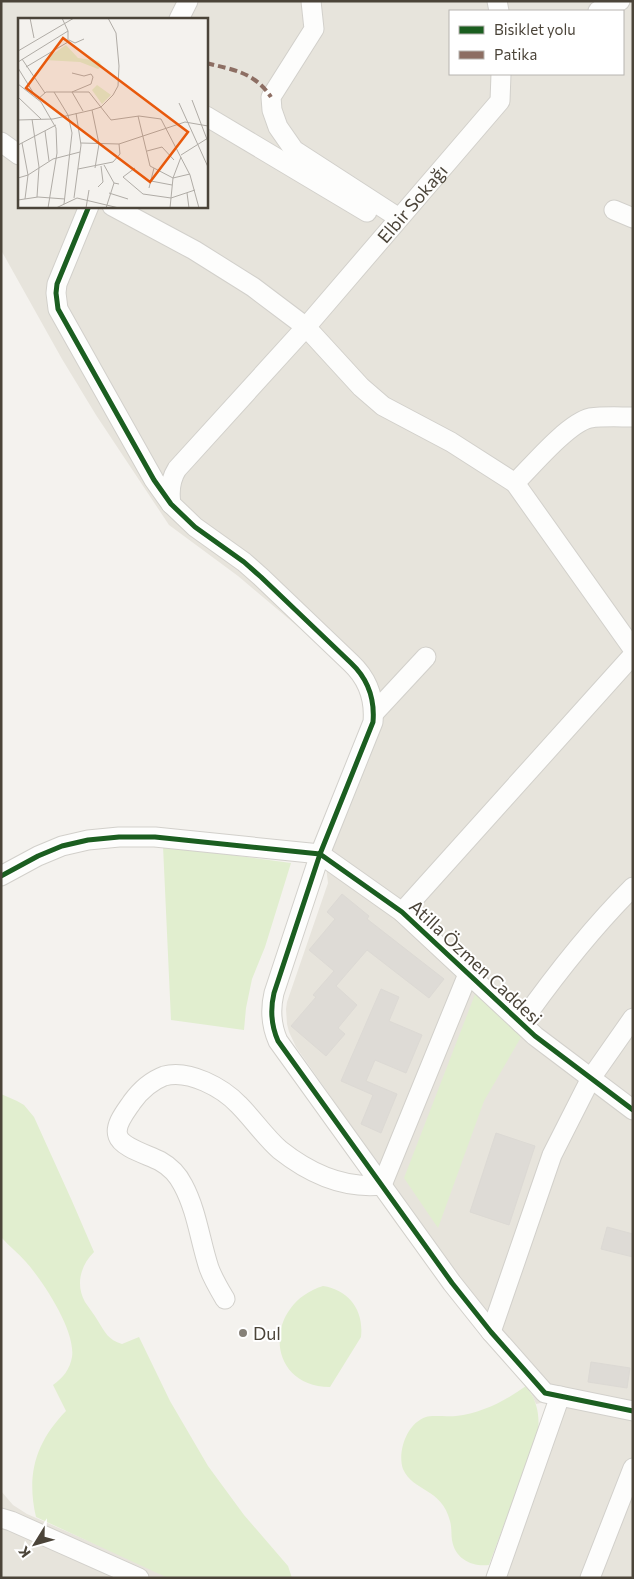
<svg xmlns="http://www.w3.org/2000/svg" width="634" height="1579" font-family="Commissioner,sans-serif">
<rect width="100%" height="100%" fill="#f4f2ee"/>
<!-- residential -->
<path fill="#e7e4dc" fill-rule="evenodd" d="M1,1h632v1577h-138l65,-179 -24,5 -6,-13 -77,-93 -58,-76 -23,-33 9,-21 -85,-121 -7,-15 -2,-8 -1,-15 1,-7 41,-119 -6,-51 42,-113 1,-8 -2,-17 -10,-18 -44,-40 -71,-60 -69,-51 -73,-110 -34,-56 -61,-109zM450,11h173v63h-173zM19,19h187v187h-187z
M1,1491l12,14 14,9 146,64h-172z"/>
<!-- green -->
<path fill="#e1eecf" d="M163,846l128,17 -26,84 -13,32 -6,29 -2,22 -73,-10z
M479,984l45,48 -40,69 -46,127 -34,-50z
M1,1094l16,7 7,4 10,12 38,84 22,51c-13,13 -19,32 -9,50 4,6 9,12 13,19 7,11 10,19 24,23l17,-7 31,64 38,65 36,49 44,51 4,12h-124l-132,-61c-10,-43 0,-75 30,-106l-13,-26c10,-7 17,-16 19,-28 4,-26 -29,-76 -46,-95 -8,-9 -17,-16 -25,-25z
M323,1286c26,4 41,24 38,51l-31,50c-66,-1 -66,-83 -7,-101z
M526,1386c11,14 14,29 12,47l-49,132c-17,2 -34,-6 -37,-25 -1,-6 0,-12 -2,-19 -8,-33 -37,-29 -47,-52 -6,-17 4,-46 23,-52 5,-2 22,0 30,-1 26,-3 49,-15 70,-30z"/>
<!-- building -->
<path fill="#dedbd6" stroke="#dcd9d4" d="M342,894l27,22 -2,3 77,60 -15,19 -62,-48 -31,36 21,19 -19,23 7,6 -19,22 -35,-30 25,-29 -3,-2 21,-24 -25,-21 26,-31 -8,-7z
M381,989l18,8 -10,24 33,14 -16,38 -31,-13 -9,21 31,13 -16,39 -20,-9 12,-29 -32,-14z
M496,1133l39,13 -26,79 -39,-13z
M607,1227l26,7v23l-32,-8z
M591,1362l39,6 -3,20 -39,-6z"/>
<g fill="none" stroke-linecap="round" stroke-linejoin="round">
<defs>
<g id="minor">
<path d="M311,1l3,28 -43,68 1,13 6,17 16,23 105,68"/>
<path d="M497,1l2,10"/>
<path d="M598,11l22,-10"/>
<path d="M179,19l9,-18"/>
<path d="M206,116l161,96"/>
<path d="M1,142l18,13"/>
<path d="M89,206l-32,78 -1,9 2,16 96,171 17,24 24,23 49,35 17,15 90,86c17,16 24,35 22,59l-53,132 -46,139c-4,17 -3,32 4,48l174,242 39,49 54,61 88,18"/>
<path d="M112,206l82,44 59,37 53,40 55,60 22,19 68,36 64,41 118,166"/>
<path d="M614,210l19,8"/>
<path d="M515,483c17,-17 53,-60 75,-65 14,-2 29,-1 43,-1"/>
<path id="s1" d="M171,504c-2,-13 -1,-24 6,-35l129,-142 194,-226 1,-27"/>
<path d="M374,713l52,-56"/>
<path d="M1,876l37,-20 24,-10 26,-6 31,-3h36l165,17 82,58 133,124 98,74"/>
<path d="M402,912l231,-257"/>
<path d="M521,1023c34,-48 70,-94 112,-136"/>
<path d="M225,1299c-6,-10 -12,-20 -16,-31 -9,-27 -12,-57 -26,-83 -5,-10 -14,-19 -23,-24 -11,-6 -38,-13 -42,-25 -4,-11 8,-25 14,-34 8,-11 19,-21 32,-26 25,-7 59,12 75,29 14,14 26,32 41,45 29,23 64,39 102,35l86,-211"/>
<path d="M491,1332l61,-177 39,-77 42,-60"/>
<path d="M1,1518l10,3 128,57"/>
<path d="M496,1578l64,-182"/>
<path d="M590,1578l43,-110"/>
</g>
</defs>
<!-- minor casing -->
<use href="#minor" stroke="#d2d0cb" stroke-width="21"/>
<!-- minor -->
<use href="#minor" stroke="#fdfdfc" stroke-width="19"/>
<!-- quiet -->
<path stroke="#8d6e63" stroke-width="4" stroke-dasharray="8 4" stroke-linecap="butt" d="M206,63c28,7 48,9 65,34"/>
<defs>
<path id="cycleway" d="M89,206l-32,78 -1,9 2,16 96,171 17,24 24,23 49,35 17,15 90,86c17,16 24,35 22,59l-53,132 -46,139c-4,17 -3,32 4,48l174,242 39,49 54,61 88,18
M1,876l37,-20 24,-10 26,-6 31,-3h36l165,17 82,58 133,124 98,74"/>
</defs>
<!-- cycleway casing -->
<use href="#cycleway" stroke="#fff" stroke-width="8"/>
<!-- cycleway -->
<use href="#cycleway" stroke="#1b5e20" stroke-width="5"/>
</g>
<!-- markers -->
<circle fill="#868178" stroke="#fff" stroke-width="2" cx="243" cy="1333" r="5"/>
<g text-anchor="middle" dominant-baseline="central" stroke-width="4" stroke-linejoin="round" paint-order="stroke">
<!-- street labels -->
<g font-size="18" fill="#4b4439" stroke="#fff">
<text stroke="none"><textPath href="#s1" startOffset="391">Elbir Sokağı</textPath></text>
<text transform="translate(476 962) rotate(43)">Atilla Özmen Caddesi</text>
</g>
<!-- poi labels -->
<g font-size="18" fill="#4b4439" stroke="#fff" text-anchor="start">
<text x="253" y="1333">Dul</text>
</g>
</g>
<!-- overview -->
<g transform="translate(18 18)">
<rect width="190" height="190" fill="#f4f2ee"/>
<path d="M48,27l12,13 21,3 3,5 -4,3 -18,-7 -36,-2zM79,67l14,10 -9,9 -10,-14z" fill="#e1eecf"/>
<path fill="none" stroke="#b0aca6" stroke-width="1" d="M12,0l4,20M51,22l6,3 9,-4M0,33l56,-33M4,41l23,34M0,44l50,-31M8,49l42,-25v-11l-6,-13M0,50l16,26M54,55l12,3 7,-2 2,3 -2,7 -19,8 11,19M0,66l23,18 15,26 1,25 -9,55M36,74l14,23 4,18 -8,71M1,80l22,21M20,81l8,-7h43l22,28 28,-4 22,3 29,56 9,33M174,82l16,42M161,85l29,64M74,92l7,34 -4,24M120,98l12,50 23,12 8,-21M14,101l7,48 -2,30M0,102l35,-1 39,-9 9,-3 12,-12 5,-9 1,-20 -3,-33 -8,-15M27,113l4,30M4,125l6,32 -3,24M63,125l38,1 66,-22 23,4M0,127l38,-20M129,133l15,-4 12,13M163,137l27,-17M86,147l10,18 5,1M117,150l-12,9 20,17 28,4 24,-8M60,151l35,-7 7,-8 -1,-10M0,160l10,-3 25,-16 27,-7M133,163l21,4M80,169l5,-5 -2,-16M131,170l5,-20M91,175l19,6M169,175l2,15M56,180l7,-53 -5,-32M0,182l20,-3 27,2M38,190l21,-10 42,10M68,190l3,-18M88,190l8,-25M152,190l3,-30 17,-4"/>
<path fill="#e8590c" fill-opacity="0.15" stroke="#e8590c" stroke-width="2.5" d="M45,20l125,94 -38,50 -124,-94z"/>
<rect width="190" height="190" fill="none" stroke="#4b4439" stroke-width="2.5"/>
</g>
<!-- border -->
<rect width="634" height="1579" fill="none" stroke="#4b4439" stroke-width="5"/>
<!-- legend -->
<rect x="449" y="10" width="175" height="65" fill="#ffffff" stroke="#b7b4b0"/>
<rect x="459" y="26" width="25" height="8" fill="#1b5e20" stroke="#b7b4b0"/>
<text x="494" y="35" font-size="15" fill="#4b4439">Bisiklet yolu</text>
<rect x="459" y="51" width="25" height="8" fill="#8d6e63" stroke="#b7b4b0"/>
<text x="494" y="60" font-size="15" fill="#4b4439">Patika</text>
<!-- north arrow -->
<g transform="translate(35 1544) rotate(233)" stroke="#ffffff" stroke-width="4" paint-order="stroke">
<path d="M0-4L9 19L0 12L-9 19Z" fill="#4b4439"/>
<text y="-8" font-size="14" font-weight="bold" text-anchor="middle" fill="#4b4439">K</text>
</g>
</svg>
